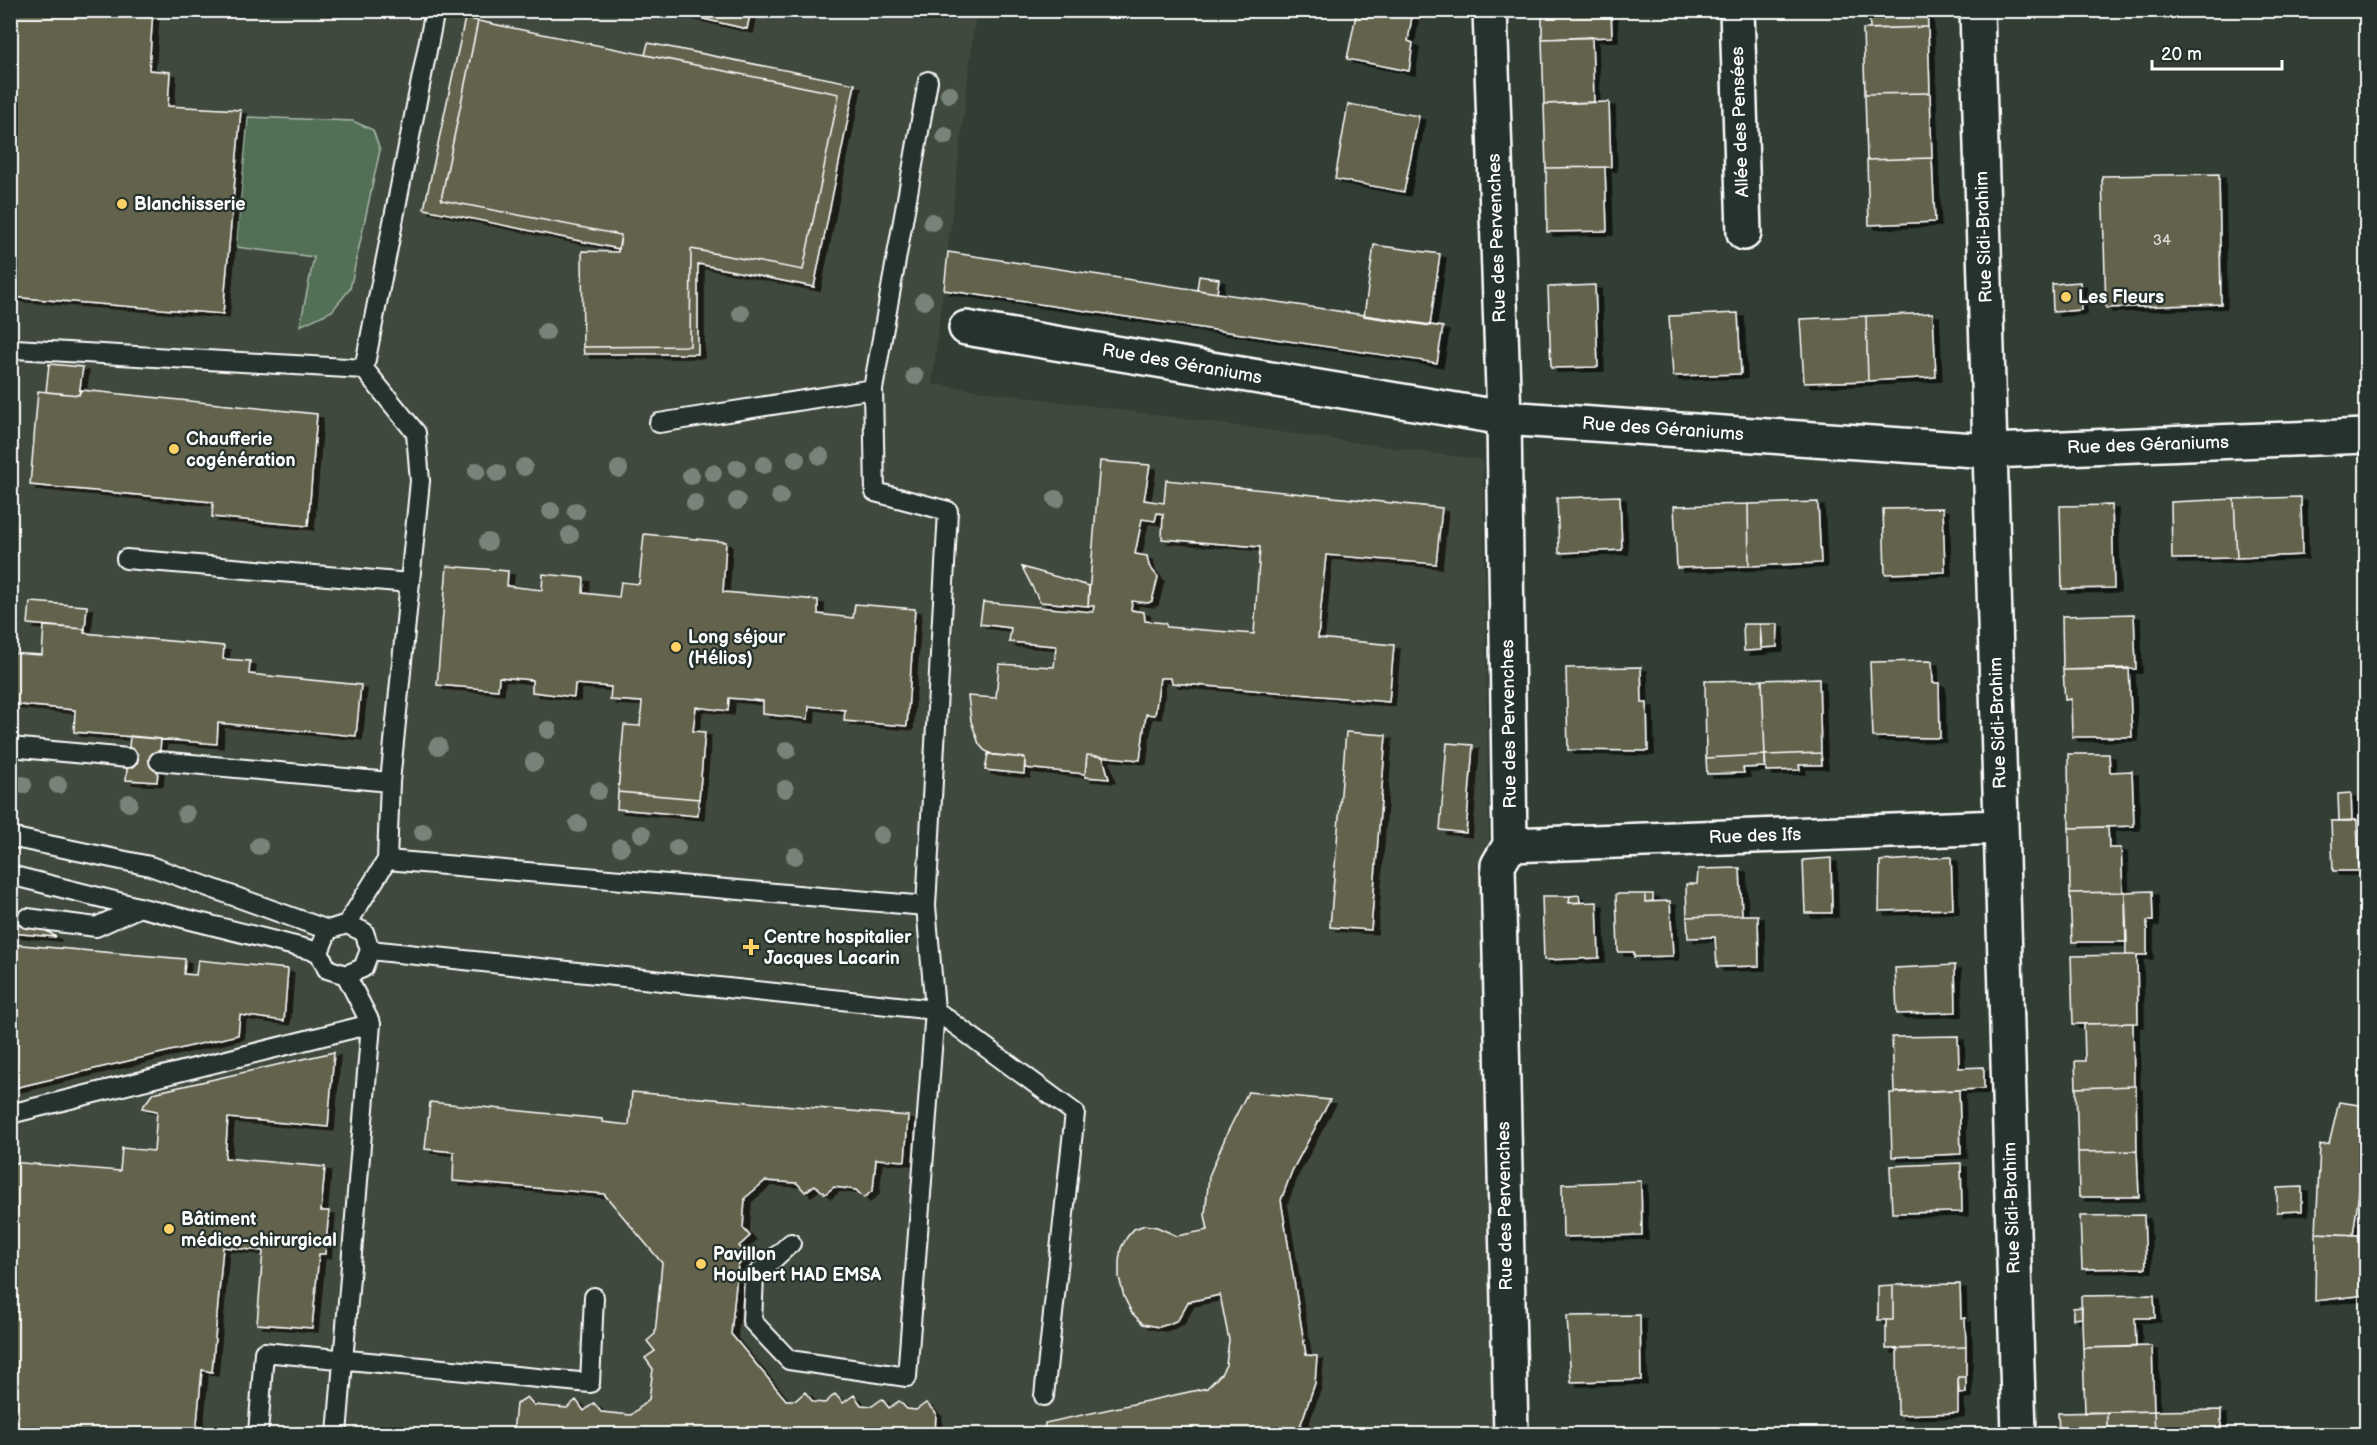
<svg xmlns="http://www.w3.org/2000/svg" width="2377" height="1445" font-family="'Balsamiq Sans',sans-serif">
<defs>
<filter id="shadow"><feDropShadow dx="6" dy="4" stdDeviation="0" flood-color="#0009"/></filter>
</defs>
<rect width="100%" height="100%" fill="#323d34"/>
<filter id="ink" filterUnits="userSpaceOnUse"><feTurbulence type="fractalNoise" baseFrequency=".0167" numOctaves="2"/><feDisplacementMap in="SourceGraphic" scale="12" xChannelSelector="R" yChannelSelector="G"/><feConvolveMatrix kernelMatrix="1 2 1 2 8 2 1 2 1" color-interpolation-filters="sRGB"/></filter>
<g filter="url(#ink)">
<!-- built -->
<path fill="#41483c" d="M10,11h966l-44,373 551,76 15,974h-1487z"/>
<!-- green -->
<path fill="#527057" stroke="#a8b8ab" stroke-width="1.5" d="M248,117l105,4 20,9 7,20 -30,139 -18,22 -32,15 14,-69 -78,-10z"/>
<!-- building -->
<path fill="#64634e" stroke="#fff" stroke-width="1.5" fill-rule="evenodd" filter="url(#shadow)" d="M10,10h143l-4,60 21,2 -2,34 73,4 -18,204 -213,-17z
M665,10h86l-4,19z
M1357,10h56l-5,31 5,2 -4,28 -62,-12z
M1542,10h69l1,27 -70,2z
M1869,10h58l1,17 -58,2z
M465,18l13,3 -37,179 180,35 -2,14 -195,-40z
M478,21l361,73 -36,176 -112,-21 -1,97 -107,1 -1,-96 36,1 3,-17 -180,-35z
M1928,27l2,66 -65,1 -2,-65z
M1592,37l2,65 -50,2 -2,-65z
M648,43l207,41 -41,203 -116,-23v90h-114l-1,-7 107,-1 1,-97 112,21 36,-176 -194,-39z
M1930,93l2,65 -65,2 -2,-66z
M1609,102l2,65 -65,1 -2,-64z
M1348,104l71,12 -15,76 -69,-13z
M1932,158l3,64 -66,3 -2,-65z
M1605,167l2,64 -60,1 -1,-64z
M2219,174l2,130 -115,4 -4,-132z
M1374,245l66,9 -10,72 -66,-10z
M948,252l495,75 -6,36 -493,-73z
M1199,276l20,3 -2,14 -20,-3z
M2080,282l1,28 -28,2 -1,-28z
M1595,285l3,82 -47,1 -3,-81z
M1738,313l3,61 -68,2 -4,-60z
M1933,313l3,64 -68,4 -2,-65z
M1866,316l2,65 -64,2 -4,-64z
M49,364l34,3 -4,28 -33,-3z
M81,390l236,24 -9,112 -96,-9 1,-15 -183,-17 8,-94 41,4z
M1100,461l50,4 -6,35 20,3 2,-23 276,28 -6,56 -110,-9 -8,83 76,7 -5,57 -217,-19 -1,-5h-11l-5,37 -9,-1 -6,46 -53,-5 -2,19 -60,-6v-10l-32,-3 -9,-5 -5,-6 -8,-23 -3,-25 28,2 3,-34 55,3 2,-21 -47,-4 2,-14 -31,-4 3,-22 110,10 1,-6h-6zM1157,513l6,1 -1,25 98,8 -6,87 -87,-7 -2,-4 -20,-2 -1,-9 -13,-2 1,-9 16,2 4,-2 6,-24 -9,-11 -2,-10 -12,-2 7,-35 13,2z
M1620,496l2,54 -63,3 -2,-55z
M2301,497l1,58 -65,3 -3,-59z
M2234,499l3,59 -65,1 -1,-57z
M1818,502l3,61 -72,3 -1,-62z
M1748,504l1,62 -72,2 -3,-62z
M2112,505l2,83 -52,1 -2,-83z
M1943,508l2,64 -60,2 -2,-65z
M644,534l82,8 -3,50 95,8v14l35,4 2,-14 60,5 -8,117 -63,-5 1,-11 -36,-4 -1,13 -45,-5v-13l-34,-3 -1,13 -32,-4 -3,24 12,1 -6,67 -81,-7 6,-67 16,1 2,-24 -32,-2 1,-13 -36,-3 -1,13 -42,-5v-12l-33,-3 -1,13 -61,-5 10,-119 61,5 -1,15 35,4 1,-16 41,4 -1,15 36,4 2,-15 18,2z
M1022,567l67,19 -1,20 -48,-4z
M30,602l57,4 -2,23 -57,-5z
M2134,614l2,55 -73,1 -1,-54z
M1743,624h17l2,26 -18,1z
M1760,624h18l-1,23 -16,1z
M44,626l41,3 -1,4 140,13 -1,13 27,2 -1,13 112,11 -5,51 -138,-13 -1,21 -143,-12 1,-22 -65,-6v-51l32,2z
M1932,661l1,22h6l1,55 -67,-1 -3,-75z
M1641,667l1,36h5l1,48 -80,-1 -2,-82z
M2129,668l3,69h-60l-1,-38 -6,1 -2,-30z
M1819,678l2,75 -56,2 -3,-75z
M1762,680l3,75 -59,3 -1,-77z
M1346,732l40,3 -15,195 -41,-3z
M130,736l31,3 -4,43 -31,-2z
M1447,743l26,2 -7,88 -26,-3z
M1821,753l1,12h-23l1,5 -34,1 -1,-16z
M988,754l37,4 -1,16 -39,-4z
M2068,754h41l1,18 22,-1 2,55 -65,2z
M1087,755l16,2 6,22 -24,-2z
M1765,755v12l-22,1 1,5 -37,1 -1,-16z
M618,792l81,7 -1,17 -81,-7z
M2351,793l1,28h-13l-1,-27z
M2357,820l2,51h-26l-2,-50z
M2108,827l1,21h12l2,44 -53,1 -1,-65z
M1951,857l2,52 -74,2 1,-50z
M1831,858l1,55h-27l-2,-53z
M1740,868l2,47 -55,2 -1,-33h11l1,-15z
M2152,891l1,30h-6v34h-21l-1,-63z
M2123,892h2l2,50h-55l-2,-49z
M1616,894h29v8l25,-1 3,55 -39,1v-5h-16z
M1645,894h8v7l-8,1z
M1579,895l1,7 -11,1 1,-7z
M1542,896h28l-1,7 28,-1 2,56 -55,2z
M10,910l17,8 29,19 -46,-4z
M1742,915h16l1,51 -42,1 -2,-30 -27,1 -1,-21z
M10,944l175,15 -1,15 12,1 2,-15 90,9 -4,52 -44,-6 -2,20 -228,54z
M2126,955h11l1,68 -65,1 -2,-68z
M1955,965l1,47 -59,2 -2,-46z
M2133,1023l1,63 -58,2 -1,-27h10l-1,-37z
M1958,1036l1,32 25,-1v22l-90,3 -2,-55z
M334,1052l-6,75 -100,-9 -3,40 100,9 -4,44h8l-4,43h-6l-7,74 -55,-4 6,-73 -40,-4 -11,125 -10,-2 -6,64h-186v-272l110,9 2,-23 32,3 3,-40 -15,-3 11,-15z
M2134,1086h2l1,65 -59,1 -2,-64z
M1959,1090l2,64 -69,3 -2,-64z
M632,1092l276,24 -3,45 -29,-2 -3,31 -9,8 -8,-8 -22,-3 -9,7 -10,-9 -10,7 -8,-9 -32,-2 -20,17 -2,30 7,8 -11,10 10,10 -11,9 -7,69 55,66h10l9,-8 8,10 12,1 10,-9 8,9 11,-8 7,10 11,1 10,-7 7,9 10,-7 8,8 9,1 10,-7 10,10 -1,21h-422l3,-30 11,-7 7,8 33,3 9,-8 8,11 10,-8 7,9 30,3 18,-16 4,-30 -8,-11 10,-7 -8,-10 8,-7 7,-71 -58,-69 -151,-13 1,-29 -29,-3 5,-47 172,17v3l27,3z
M1248,1092l82,8 -38,71 -11,29 25,155 11,1 -2,27 -14,41 -6,10h-251l1,-11 162,-35 14,-14 5,-9 3,-25 -9,-45 -32,7 -10,18 -9,4 -10,3 -16,-3 -11,-11 -8,-16 -5,-20v-16l2,-13 6,-11 7,-8 11,-4 12,2 20,9 31,-6 -3,-15 4,-39 19,-45z
M2339,1102l27,4v37l-13,92 -37,-2 4,-88 9,-1z
M2137,1151l2,46h-60l-1,-45z
M1961,1163l1,49 -70,1 -2,-47z
M1641,1181l1,54 -79,2 -1,-53z
M2302,1187v24l-25,1v-24z
M2144,1215l2,53 -64,1 -2,-53z
M2316,1233l43,2 7,60 -51,6z
M1960,1284l1,35 4,-1 1,29 -80,2v-29h7v-35z
M1893,1285v35h-15v-34z
M2154,1295l1,23h-20l1,29 -53,1 -2,-52z
M2082,1307v11l-9,1v-11z
M1640,1315l1,65 -70,2 -4,-66z
M2152,1346l2,65 -69,2 -2,-65z
M1966,1347v30h-8v36l-60,2 -1,-66z
M1958,1377h8v16l-7,1z
M2221,1410v24h-66l-1,-23z
M2154,1411l1,23h-48v-22z
M2107,1412v22h-48l-1,-21z"/>
<g fill="none" stroke-linecap="round" stroke-linejoin="round">
<defs>
<path id="service" d="M928,81l-55,308 2,103 73,19 -22,395 9,104 140,103 -31,283
M10,351l5,-2 349,20
M659,423l214,-34
M126,559l284,24
M10,747l118,11
M159,761l231,21
M10,837l140,29 178,64
M387,860l539,46
M10,875l309,77
M27,918l69,9 44,-20
M347,924l40,-64 3,-78 30,-301 -4,-48 -52,-64 71,-359
M347,924l17,8 6,18 -7,18 -17,7 -19,-6 -8,-17 9,-22z
M370,950l565,60 -28,367 -118,-17 -37,-39 2,-44 37,-34
M10,1114l361,-90
M258,1434l6,-82 326,31 4,-86
M337,1434l34,-410 -25,-49"/>
<path id="minor" d="M1490,10l14,408 6,427 -12,20 13,569
M1737,10l7,223
M1977,10l42,1424
M966,328l538,90 486,33 376,-15
M1510,845l491,-18"/>
</defs>
<!-- service casing -->
<use href="#service" stroke="#fff" stroke-width="22"/>
<!-- minor casing -->
<use href="#minor" stroke="#fff" stroke-width="38"/>
<!-- service -->
<use href="#service" stroke="#26332d" stroke-width="18"/>
<!-- minor -->
<use href="#minor" stroke="#26332d" stroke-width="33"/>
</g>
<!-- trees -->
<g fill="#78847a">
<circle cx="949" cy="94" r="9"/>
<circle cx="945" cy="136" r="9"/>
<circle cx="932" cy="222" r="9"/>
<circle cx="924" cy="301" r="9"/>
<circle cx="741" cy="313" r="9"/>
<circle cx="546" cy="332" r="9"/>
<circle cx="915" cy="376" r="9"/>
<circle cx="820" cy="456" r="9"/>
<circle cx="796" cy="459" r="9"/>
<circle cx="764" cy="465" r="9"/>
<circle cx="524" cy="467" r="9"/>
<circle cx="737" cy="468" r="9"/>
<circle cx="619" cy="469" r="9"/>
<circle cx="477" cy="471" r="9"/>
<circle cx="497" cy="473" r="9"/>
<circle cx="713" cy="473" r="9"/>
<circle cx="691" cy="476" r="9"/>
<circle cx="780" cy="496" r="9"/>
<circle cx="1056" cy="499" r="9"/>
<circle cx="737" cy="501" r="9"/>
<circle cx="695" cy="503" r="9"/>
<circle cx="551" cy="511" r="9"/>
<circle cx="576" cy="511" r="9"/>
<circle cx="570" cy="535" r="9"/>
<circle cx="488" cy="542" r="9"/>
<circle cx="548" cy="730" r="9"/>
<circle cx="438" cy="746" r="9"/>
<circle cx="787" cy="750" r="9"/>
<circle cx="534" cy="762" r="9"/>
<circle cx="23" cy="785" r="9"/>
<circle cx="58" cy="785" r="9"/>
<circle cx="785" cy="789" r="9"/>
<circle cx="598" cy="791" r="9"/>
<circle cx="129" cy="803" r="9"/>
<circle cx="186" cy="814" r="9"/>
<circle cx="578" cy="824" r="9"/>
<circle cx="423" cy="832" r="9"/>
<circle cx="642" cy="834" r="9"/>
<circle cx="881" cy="835" r="9"/>
<circle cx="259" cy="846" r="9"/>
<circle cx="621" cy="847" r="9"/>
<circle cx="677" cy="848" r="9"/>
<circle cx="795" cy="856" r="9"/>
</g>
</g>
<!-- markers -->
<g fill="#ffd166" stroke="#26332d" stroke-width="2">
<circle cx="122" cy="204" r="6"/>
<circle cx="2066" cy="297" r="6"/>
<circle cx="174" cy="449" r="6"/>
<circle cx="676" cy="647" r="6"/>
<path d="M748 938h6v6h6v6h-6v6h-6v-6h-6v-6h6z"/>
<circle cx="169" cy="1229" r="6"/>
<circle cx="701" cy="1264" r="6"/>
</g>
<g text-anchor="middle" dominant-baseline="central" stroke-width="4.5" stroke-linejoin="round" paint-order="stroke">
<!-- number labels -->
<g font-size="15" fill="#d8d8d3">
<text x="2162" y="240">34</text>
</g>
<!-- street labels -->
<g font-size="18" fill="#fff" stroke="#26332d">
<text transform="translate(1740 122) rotate(-92)">Allée des Pensées</text>
<text transform="translate(1984 237) rotate(-92)">Rue Sidi-Brahim</text>
<text transform="translate(1497 238) rotate(-92)">Rue des Pervenches</text>
<text transform="translate(1182 364) rotate(10)">Rue des Géraniums</text>
<text transform="translate(1663 429) rotate(4)">Rue des Géraniums</text>
<text transform="translate(2148 445) rotate(-2)">Rue des Géraniums</text>
<text transform="translate(1998 723) rotate(-92)">Rue Sidi-Brahim</text>
<text transform="translate(1509 724) rotate(-91)">Rue des Pervenches</text>
<text transform="translate(1755 836) rotate(-2)">Rue des Ifs</text>
<text transform="translate(1505 1206) rotate(-91)">Rue des Pervenches</text>
<text transform="translate(2012 1208) rotate(-92)">Rue Sidi-Brahim</text>
</g>
<!-- poi labels -->
<g font-size="18" font-weight="bold" fill="#fff" stroke="#26332d" text-anchor="start">
<text x="134" y="204">Blanchisserie</text>
<text x="2078" y="297">Les Fleurs</text>
<text x="186" y="439">Chaufferie<tspan x="186" dy="21">cogénération</tspan></text>
<text x="688" y="637">Long séjour<tspan x="688" dy="21">(Hélios)</tspan></text>
<text x="764" y="937">Centre hospitalier<tspan x="764" dy="21">Jacques Lacarin</tspan></text>
<text x="181" y="1219">Bâtiment<tspan x="181" dy="21">médico-chirurgical</tspan></text>
<text x="713" y="1254">Pavillon<tspan x="713" dy="21">Houlbert HAD EMSA</tspan></text>
</g>
</g>
<!-- margin -->
<rect width="2377" height="1445" fill="none" stroke="#26332d" stroke-width="36"/>
<rect x="18" y="18" width="2341" height="1409" fill="none" stroke="#fff" stroke-width="2" filter="url(#ink)"/>
<!-- scale -->
<path d="M2152 60v9h130v-9" fill="none" stroke="#ffffff" stroke-width="3"/>
<text x="2161" y="60" font-size="18" fill="#ffffff" stroke="#26332d" stroke-width="4.5" paint-order="stroke">20 m</text>
</svg>
